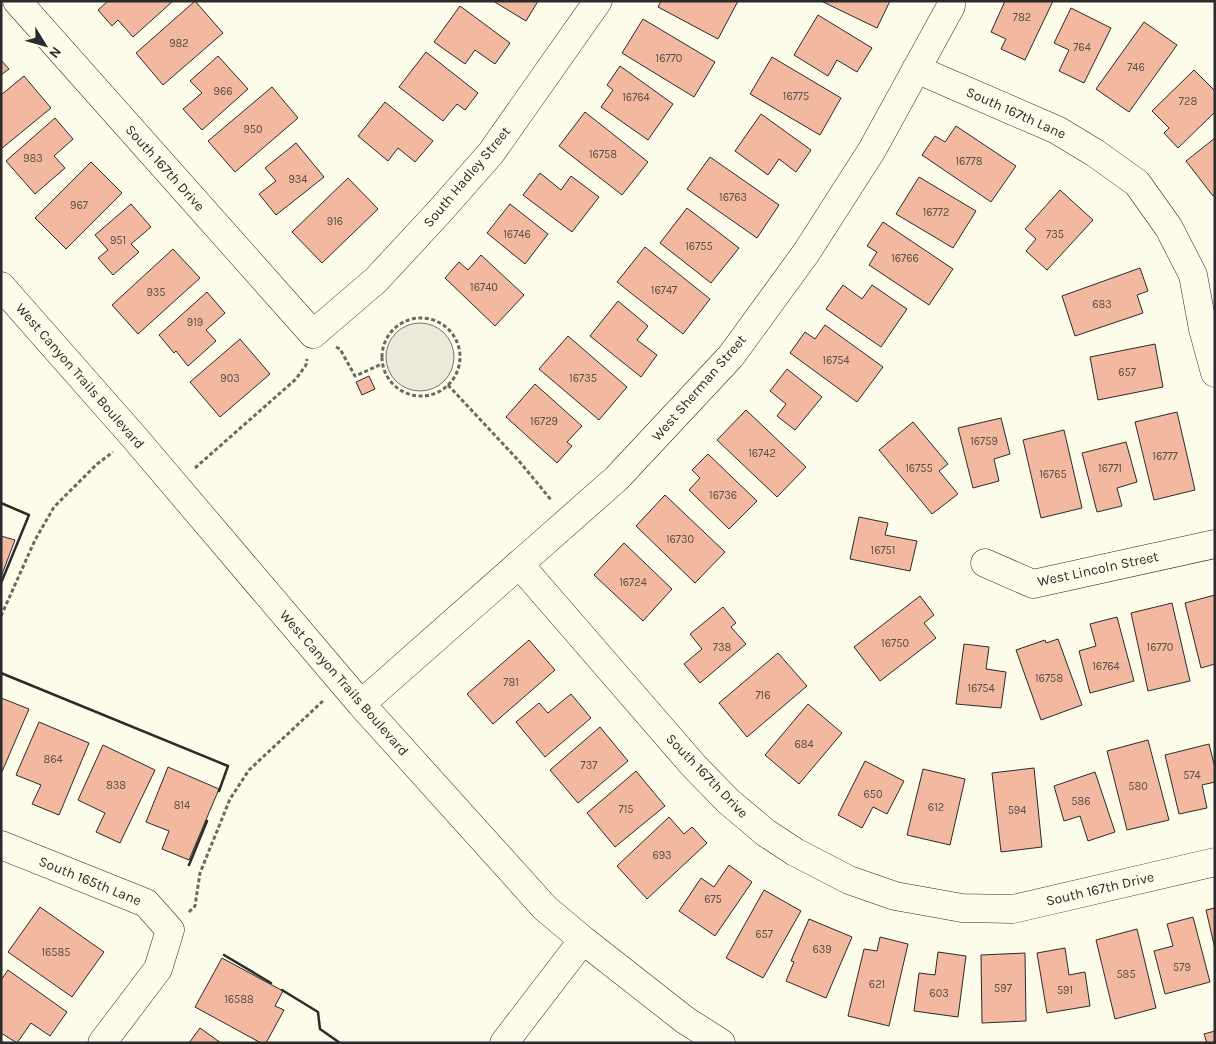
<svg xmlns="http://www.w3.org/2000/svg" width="1216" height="1044" font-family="Karla,sans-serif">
<rect width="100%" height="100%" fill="#fdfbea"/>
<!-- green -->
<path fill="#ecebdb" stroke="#74746e" d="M386 357a34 34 0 1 1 68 0a34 34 0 1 1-68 0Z"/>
<!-- building -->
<path fill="#f2b8a0" stroke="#2b2b2b" d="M108,1h65l-40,36 -15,-17 -6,6 -14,-16z
M195,1l28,32 -60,52 -27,-32z
M493,1h45l-12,20z
M661,1h77l-20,38 -60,-32z
M821,1h69l-13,27z
M1005,1h48l-28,59 -24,-11 5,-10 -15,-7z
M460,6l50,37 -15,21 -20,-14 -10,14 -31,-22z
M1071,8l40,20 -27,55 -25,-12 10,-21 -15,-7z
M818,15l54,33 -15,24 -20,-12 -9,16 -34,-21z
M643,19l72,43 -21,35 -72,-44z
M1144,22l33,23 -48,67 -33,-23z
M426,52l52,41 -13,17 -8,-6 -14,17 -44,-34z
M218,56l30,33 -46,41 -19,-21 19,-16 -12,-12z
M772,57l69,41 -21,37 -70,-41z
M1,60l8,9 -8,6z
M620,66l53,38 -25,36 -47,-33 12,-17 -6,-5z
M1194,70l21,21v21l-37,36 -14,-15 5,-5 -17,-17z
M24,76l27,32 -50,41v-54z
M272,87l26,31 -63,54 -27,-31z
M385,102l48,39 -18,21 -17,-14 -10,13 -30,-25z
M585,112l63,50 -26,33 -63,-49z
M761,114l50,36 -15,22 -17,-13 -11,16 -33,-24z
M55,118l18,21 -19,17 11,12 -30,26 -29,-33z
M956,126l60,40 -25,36 -69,-47 13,-19 10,6z
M1215,138v57l-2,1 -27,-35z
M296,143l28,34 -48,38 -17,-21 17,-13 -11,-13z
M710,157l69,48 -22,33 -70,-49z
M91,162l31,31 -56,56 -31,-31z
M540,173l21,17 10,-14 28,21 -27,35 -49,-37z
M919,177l57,34 -23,37 -57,-34z
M348,178l30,31 -56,54 -30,-31z
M1060,190l33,30 -46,50 -21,-19 10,-12 -11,-10z
M131,204l20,23 -20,17 8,8 -26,23 -15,-17 10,-8 -13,-15z
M510,204l38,30 -23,30 -38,-31z
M687,208l52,40 -28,35 -51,-40z
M883,222l70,47 -24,36 -60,-40 8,-13 -10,-6z
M645,247l65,52 -27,35 -66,-52z
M173,249l27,29 -62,56 -26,-29z
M481,255l43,40 -29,31 -50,-48 14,-16 9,8z
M1140,268l8,23 -11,4 6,18 -68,23 -13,-40z
M843,285l19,14 10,-14 35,24 -26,38 -55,-38z
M207,292l18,21 -19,17 10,11 -28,25 -12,-15 -2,2 -15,-18z
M618,301l30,25 -11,14 20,15 -16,22 -51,-41z
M825,325l58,42 -26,35 -67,-49 15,-21 10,7z
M568,336l59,51 -28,33 -60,-51z
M240,339l30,35 -50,43 -30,-35z
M1155,344l8,43 -65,13 -8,-43z
M787,369l35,28 -27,33 -18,-14 9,-12 -16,-13z
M369,376l6,13 -13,6 -6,-13z
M535,384l47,42 -15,16 5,4 -15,17 -51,-46z
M746,410l60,57 -29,30 -60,-57z
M1177,412l18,78 -41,10 -19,-78z
M1001,418l9,36 -16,5 5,22 -26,7 -15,-60z
M913,422l35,42 -9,7 19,23 -26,20 -53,-64z
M1064,430l18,78 -41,10 -18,-78z
M1126,442l11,40 -20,6 5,18 -25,6 -15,-59z
M708,454l49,47 -28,28 -40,-39 11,-12 -8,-8z
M665,495l60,57 -30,31 -59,-57z
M859,517l29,6 -3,12 32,6 -7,30 -60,-12z
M1,536l14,4 -14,37z
M624,543l48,46 -29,32 -49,-46z
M1215,595v69l-14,4 -16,-65z
M920,596l14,19 -10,8 12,15 -56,43 -26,-34z
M1172,603l18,78 -42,10 -17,-78z
M723,607l13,16 -5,4 15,17 -46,39 -16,-19 18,-15 -12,-15z
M1117,617l17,64 -44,12 -11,-42 17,-5 -6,-22z
M1058,639l24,66 -41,15 -25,-70 29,-10 1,3z
M529,640l26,30 -62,54 -26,-30z
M964,644l25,3 -3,22 20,3 -5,36 -45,-4z
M778,653l29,33 -60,51 -28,-34z
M571,694l20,24 -46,39 -29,-35 23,-19 9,10z
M1,698l28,11 -28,65z
M808,704l34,29 -43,51 -34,-29z
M39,722l50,21 -30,72 -27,-11 9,-19 -25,-10z
M600,727l28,34 -50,42 -28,-33z
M1148,740l21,80 -42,10 -20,-79z
M1209,744l6,24v14l-13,3 5,23 -28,6 -14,-59z
M103,745l52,25 -35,73 -24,-11 9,-19 -27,-13z
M865,761l39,20 -17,33 -14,-7 -11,21 -24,-13z
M168,767l51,22 -30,71 -27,-11 7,-18 -23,-9z
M1034,768l8,79 -41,5 -9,-79z
M923,769l42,10 -15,66 -43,-10z
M636,771l29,35 -50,41 -28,-34z
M1095,772l20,60 -27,9 -8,-25 -16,5 -10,-35z
M669,817l15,17 8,-7 15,16 -60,56 -30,-33z
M729,865l23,17 -37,54 -36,-25 22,-33 13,9z
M764,890l37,21 -38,67 -37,-20z
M40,907l64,45 -32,45 -64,-45z
M1215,908v41l-9,-39z
M1193,917l17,65 -45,12 -11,-43 19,-5 -6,-22z
M809,919l43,18 -26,61 -40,-17 8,-19 -3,-1z
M1137,929l19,79 -41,11 -19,-79z
M880,937l28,7 -19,82 -41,-10 16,-67 13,2z
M1065,948l4,27 16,-3 5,34 -43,7 -10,-60z
M938,952l28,4 -8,61 -44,-6 5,-38 16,2z
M1025,953l1,68 -44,2 -1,-68z
M222,958l61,33 -8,15 9,4 -18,33h-5l-66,-36z
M8,970l59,42 -17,24 -19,-13 -14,20 -16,-10v-53z
M200,1028l21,15h-32z
M1215,1031v12h-8l-3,-9z"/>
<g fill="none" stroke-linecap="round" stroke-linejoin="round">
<defs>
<path id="minor" d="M17,1l296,333 63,-54 64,-69 51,-58 107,-152
M916,69l141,61 38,23 42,30 32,45 24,47 10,54 12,44
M1,286l133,151 227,267 184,204 38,32 102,80 36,23
M985,563l48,21 182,-40
M519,564l174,201 35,36 38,32 29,19 54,28 46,16 67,12 51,1 202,-47
M361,704l256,-226 114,-122 75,-103 66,-103 79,-144v-5
M1,845l145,58 24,27 -12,39 -56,74
M504,1043l79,-103"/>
</defs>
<!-- minor casing -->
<use href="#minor" stroke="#2b2b2b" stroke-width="29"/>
<!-- path -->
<path stroke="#6a6964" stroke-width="3" stroke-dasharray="4 2.5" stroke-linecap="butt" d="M382 357a39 39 0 1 1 78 0a39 39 0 1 1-78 0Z
M336,347l4,2 15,27 27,-12
M448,385l71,76 33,40
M195,468l101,-89 10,-14 1,-6
M1,616l34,-76 19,-33 43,-43 16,-12
M189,912l6,-6 5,-33 30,-74 19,-29 75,-70"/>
<!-- minor -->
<use href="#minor" stroke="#fdfbea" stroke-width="28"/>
<!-- wall -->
<path stroke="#2b2b2b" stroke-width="2.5" d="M1,503l28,12 -28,68
M1,673l227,93 -9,25
M189,865l18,-44
M224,955l47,28
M282,990l36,22 2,17 20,14"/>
</g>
<g text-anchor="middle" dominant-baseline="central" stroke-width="4" stroke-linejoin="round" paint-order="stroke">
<!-- number labels -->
<g font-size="11" fill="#5d4e48">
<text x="1022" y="17">782</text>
<text x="179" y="43">982</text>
<text x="1082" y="47">764</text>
<text x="669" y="58">16770</text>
<text x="1136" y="67">746</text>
<text x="223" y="91">966</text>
<text x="796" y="96">16775</text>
<text x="636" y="97">16764</text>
<text x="1188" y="101">728</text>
<text x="253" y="129">950</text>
<text x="603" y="154">16758</text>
<text x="33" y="158">983</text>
<text x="969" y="161">16778</text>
<text x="298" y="179">934</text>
<text x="733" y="197">16763</text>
<text x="79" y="205">967</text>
<text x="936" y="212">16772</text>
<text x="335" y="221">916</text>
<text x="517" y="234">16746</text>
<text x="1055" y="234">735</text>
<text x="118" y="240">951</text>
<text x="699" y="246">16755</text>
<text x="905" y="258">16766</text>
<text x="484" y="287">16740</text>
<text x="664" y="290">16747</text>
<text x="156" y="292">935</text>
<text x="1102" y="304">683</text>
<text x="195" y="322">919</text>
<text x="836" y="360">16754</text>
<text x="1127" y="372">657</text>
<text x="230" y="378">903</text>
<text x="583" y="378">16735</text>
<text x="544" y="421">16729</text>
<text x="984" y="441">16759</text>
<text x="762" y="453">16742</text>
<text x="1165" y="456">16777</text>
<text x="919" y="468">16755</text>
<text x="1110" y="468">16771</text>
<text x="1053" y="474">16765</text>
<text x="723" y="495">16736</text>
<text x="680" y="539">16730</text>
<text x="883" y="550">16751</text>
<text x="633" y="582">16724</text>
<text x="895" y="643">16750</text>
<text x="722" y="647">738</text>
<text x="1160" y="647">16770</text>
<text x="1106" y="666">16764</text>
<text x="1049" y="678">16758</text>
<text x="511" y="682">781</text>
<text x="981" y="688">16754</text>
<text x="763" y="695">716</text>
<text x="804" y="744">684</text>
<text x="53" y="759">864</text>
<text x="589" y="765">737</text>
<text x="1192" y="775">574</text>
<text x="116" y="785">838</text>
<text x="1138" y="786">580</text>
<text x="873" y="794">650</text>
<text x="1081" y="801">586</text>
<text x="182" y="805">814</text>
<text x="936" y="807">612</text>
<text x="626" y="809">715</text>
<text x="1017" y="810">594</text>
<text x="662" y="855">693</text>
<text x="713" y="899">675</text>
<text x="764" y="934">657</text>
<text x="822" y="949">639</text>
<text x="56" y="952">16585</text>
<text x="1182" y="967">579</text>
<text x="1126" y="974">585</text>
<text x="877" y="984">621</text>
<text x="1003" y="988">597</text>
<text x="1065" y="990">591</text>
<text x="939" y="993">603</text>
<text x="239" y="999">16588</text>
</g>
<!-- street labels -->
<g font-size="14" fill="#2b2b2b" stroke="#fdfbea">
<text transform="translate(1016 113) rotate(24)">South 167th Lane</text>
<text transform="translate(165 168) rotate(48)">South 167th Drive</text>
<text transform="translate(467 177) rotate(-50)">South Hadley Street</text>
<text transform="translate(80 376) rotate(49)">West Canyon Trails Boulevard</text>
<text transform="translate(699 388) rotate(-49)">West Sherman Street</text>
<text transform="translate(1098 569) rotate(-12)">West Lincoln Street</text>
<text transform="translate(344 683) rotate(49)">West Canyon Trails Boulevard</text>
<text transform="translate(707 776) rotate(46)">South 167th Drive</text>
<text transform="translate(90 881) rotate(22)">South 165th Lane</text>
<text transform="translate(1100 889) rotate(-13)">South 167th Drive</text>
</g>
</g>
<!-- border -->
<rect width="1216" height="1044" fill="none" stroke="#2b2b2b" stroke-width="5"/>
<!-- north arrow -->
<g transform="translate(45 45) rotate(127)" stroke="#fdfbea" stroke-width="4" paint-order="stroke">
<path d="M0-4L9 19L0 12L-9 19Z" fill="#2b2b2b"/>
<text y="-8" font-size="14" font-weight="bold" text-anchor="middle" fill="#2b2b2b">N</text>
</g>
</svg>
